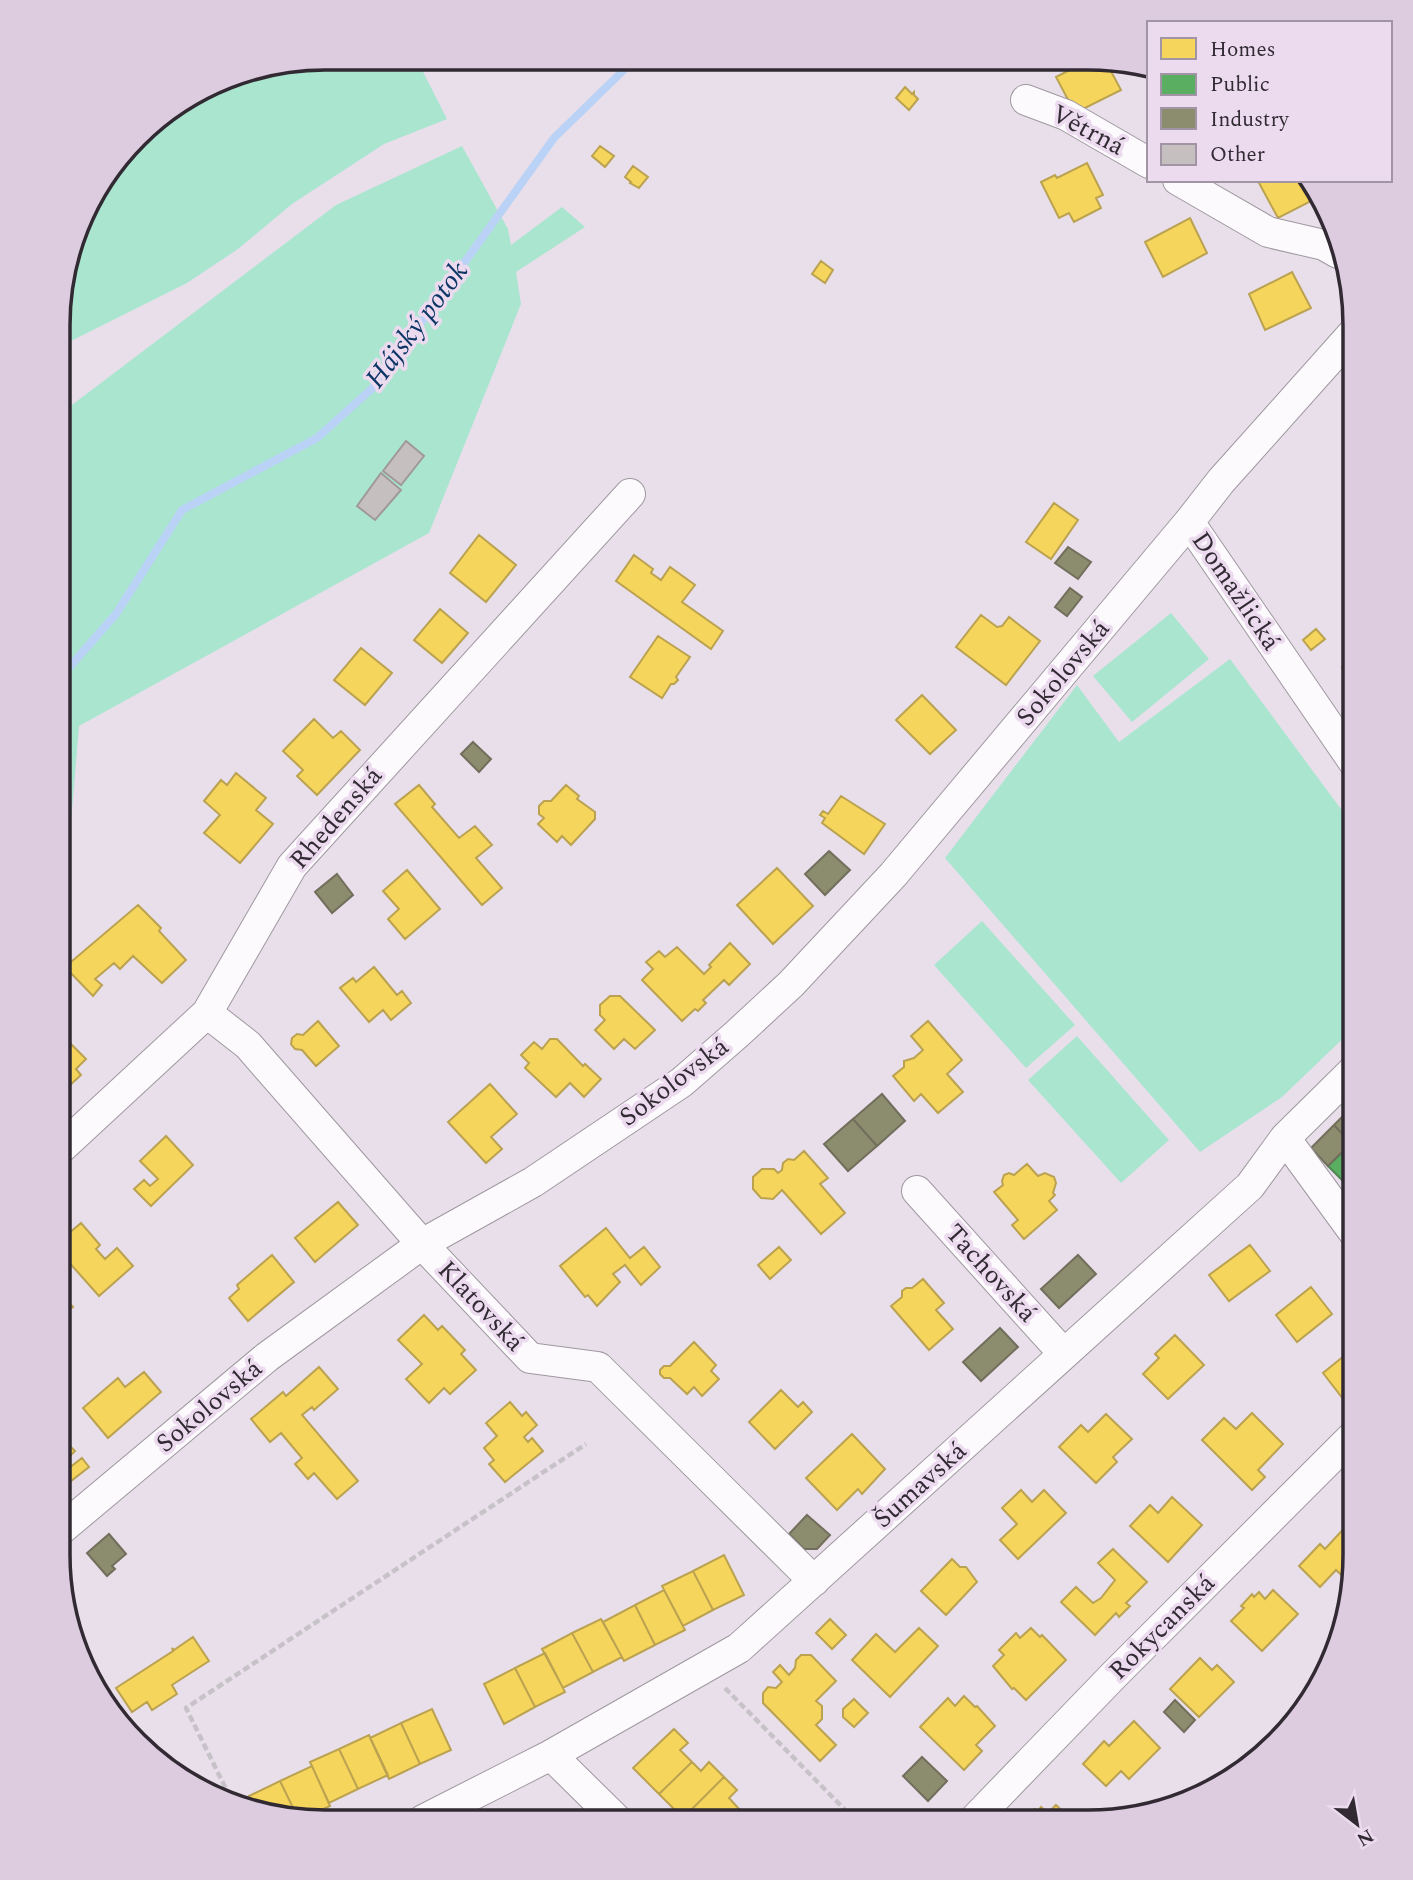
<svg xmlns="http://www.w3.org/2000/svg" width="1413" height="1880" font-family="Spectral,serif">
<rect width="100%" height="100%" fill="#e8dfea"/>
<!-- green -->
<path fill="#aae5d0" d="M325,58h91l31,61 -63,25 -92,60 -54,45 -51,34 -116,58 -11,9v-61l33,-97 56,-68 89,-52z
M462,146l46,83 3,16 51,-38 23,20 -69,45 5,32 -92,229 -350,193 -8,97 -12,6 1,-415 276,-209z
M1171,613l38,46 -77,63 -39,-46z
M1230,659l125,169v199l-73,70 -82,55 -255,-294 132,-173 42,57z
M982,921l93,104 -49,43 -92,-103z
M1077,1036l92,104 -48,43 -93,-103z"/>
<!-- homes -->
<path fill="#f6d55c" stroke="#bba250" stroke-width="2" d="M1089,60h16l16,30 -46,23 -19,-36z
M905,87l7,7 2,-2v3l4,4 -9,11 -13,-12z
M600,146l14,10 -9,11 -13,-11z
M1087,163l16,32 -7,3 5,10 -27,14 -5,-9 -10,5 -18,-36 14,-7 2,3z
M633,166l15,11 -9,11 -9,-5 1,-1 -6,-5z
M1265,180h45l11,16 -43,22 -19,-35z
M1190,218l17,35 -44,24 -18,-35z
M821,261l12,9 -8,13 -13,-9z
M1292,272l19,36 -46,22 -16,-36z
M1054,503l24,17 -27,39 -25,-17z
M479,535l37,30 -30,37 -36,-29z
M634,555l19,14 -2,4 10,7 9,-13 25,18 -13,17 41,29 -12,18 -95,-68z
M440,609l28,24 -26,30 -28,-23z
M981,615l16,12 5,-1 7,-9 31,24 -34,44 -50,-38z
M1316,629l9,10 -14,11 -8,-10z
M658,636l32,21 -14,20 2,3 -4,4h-3l-9,14 -32,-21z
M361,648l31,25 -27,32 -31,-25z
M1355,650v32l-13,-15 9,-8 1,-7z
M922,695l34,35 -26,24 -34,-34z
M314,719l19,19 8,-7 19,19 -43,45 -20,-19 6,-6 -20,-19z
M236,773l30,25 -10,12 17,14 -33,39 -36,-30 16,-18 -16,-14 17,-21 6,5z
M419,785l16,19 -3,3 27,31 16,-12 17,19 -16,13 26,30 -20,17 -87,-101z
M566,785l13,11 -2,3 18,13v7l-24,26 -9,-9 -5,6 -19,-18 6,-6 -5,-4v-8l5,-5h7z
M841,796l44,28 -21,30 -42,-31 3,-5 -5,-3 3,-4 5,3z
M777,868l36,38 -40,38 -36,-39z
M407,870l33,39 -35,30 -17,-20 11,-10 -16,-18z
M138,905l23,23 -2,3 27,29 -24,23 -29,-27 -13,13 -6,-6 -19,16 7,6 -9,11 -28,-29z
M730,943l20,21 -21,21 -5,-5 -21,20 3,3 -8,8 -3,-2 -13,12 -40,-41 11,-11 -7,-7 13,-11 6,6 12,-10 27,27 7,-7 -2,-2z
M374,967l23,28 5,-4 9,12 -20,17 -8,-10 -14,12 -29,-34 13,-10 3,4z
M610,996h10l35,34 -20,19 -11,-10 -10,10 -19,-19 10,-10 -5,-5v-10z
M318,1021l21,25 -23,20 -14,-16 -7,-1 -4,-5 1,-6 5,-4 6,1z
M928,1021l34,39 -15,14 16,18 -25,21 -17,-19 -7,7 -21,-25 11,-9v-6l10,-3 9,-8 -12,-14z
M64,1037l22,22 -10,10 5,6 -16,15 -6,-5v-42z
M550,1039h7l26,27 2,-2 16,15 -17,18 -14,-14 -14,14 -31,-29 4,-5 -8,-8 13,-13 8,7z
M490,1084l27,30 -26,23 11,12 -16,14 -38,-41z
M166,1136l27,29 -42,41 -17,-17 10,-9 6,6 8,-7 -18,-18z
M804,1151l24,27 -8,6 25,29 -24,21 -39,-44 -9,9 -12,-1 -8,-9v-12l9,-8h12l4,4 4,-3 1,-7 5,-4 6,1z
M1027,1164l11,12 7,-3 9,4 2,6 -3,10 2,2 -6,6 8,9 -33,29 -12,-14 6,-5 -24,-28 9,-7 -1,-4 2,-6 5,-2 5,2z
M338,1202l20,23 -43,37 -20,-24z
M81,1223l19,22 -4,4 9,10 12,-11 16,18 -34,30 -41,-46v-13l3,3z
M606,1228l24,30 14,-11 16,20 -19,18 -16,-20 -12,9 7,8 -23,24 -9,-11 -3,2 -25,-31z
M1250,1245l20,26 -41,30 -20,-26z
M779,1247l12,13 -21,19 -12,-14z
M272,1255l22,27 -46,39 -19,-23 10,-9 -2,-4z
M923,1279l21,24 -8,7 17,19 -24,21 -38,-44 11,-9v-6l4,-3h6z
M1311,1287l21,27 -35,28 -21,-27z
M58,1291l15,16 -13,11 5,5 -7,6z
M424,1315l14,15 4,-4 23,24 -4,4 15,16 -26,24 -6,-6 -15,15 -23,-24 16,-15 -24,-24z
M1175,1335l29,30 -36,34 -25,-25 16,-16 -4,-4z
M694,1342l22,23 -5,6 8,8 -17,17 -8,-9 -7,7 -17,-16h-6l-4,-4v-4l4,-4h6z
M1355,1347v45l-11,8 -21,-27z
M319,1367l19,22 -24,21 -2,-3 -10,8 56,66 -21,18 -23,-26 -6,6 -13,-15 7,-6 -21,-25 -11,9 -19,-23 32,-27 3,4z
M144,1372l17,20 -53,46 -25,-30 35,-30 7,9z
M781,1390l17,17 5,-5 9,10 -37,37 -26,-27z
M510,1402l12,14 4,-4 11,13 -13,12 4,5 4,-4 11,13 -38,31 -16,-18 5,-4 -10,-12 13,-12 -11,-13z
M1252,1413l31,31 -25,26 7,7 -13,13 -50,-50 22,-22 12,11z
M1106,1414l26,25 -19,18 4,5 -21,21 -37,-36 22,-22 7,7z
M852,1434l33,35 -23,25 -4,-5 -21,21 -31,-32z
M62,1438l13,13 -15,15 -2,-2v-22z
M82,1458l7,9 -18,14 -7,-9z
M1021,1490l11,12 12,-12 22,23 -48,46 -18,-19 17,-16 -15,-16z
M1172,1497l30,28 -34,37 -38,-36 20,-21 8,8z
M1349,1523l6,6v43l-8,8 -11,-10 -16,17 -21,-21 21,-22 5,5z
M1113,1549l34,33 -21,21 4,3 -11,11 -3,-4 -21,22 -34,-33 15,-15 17,16 8,-5 14,-18 -17,-17z
M724,1555l20,40 -31,15 -20,-39z
M952,1559l8,8h6l11,15 -31,33 -25,-24z
M693,1571l20,39 -30,16 -21,-40z
M664,1590l21,40 -30,15 -20,-40z
M1273,1590l25,24 -36,37 -31,-30 13,-13 -3,-2 11,-12 2,3 5,-5 6,7z
M635,1605l20,40 -31,16 -21,-39z
M601,1619l21,38 -29,15 -21,-39z
M830,1619l16,16 -14,14 -16,-16z
M919,1628l19,18 -48,51 -38,-37 24,-26 19,18z
M1031,1628l9,9 2,-2 24,25 -40,40 -12,-12 -2,1 -19,-23 11,-11 -5,-5 17,-17 4,5z
M572,1633l21,39 -30,16 -21,-39z
M193,1637l16,24 -37,24 5,9 -25,16 -5,-8 -15,10 -16,-24 57,-37 -1,-3 2,2z
M545,1653l20,39 -30,15 -20,-39z
M801,1655h10l25,26 -20,20 6,5v13l-6,6 20,20 -16,16 -57,-58v-10l5,-6 8,1 6,-6 -9,-10 7,-7 9,10 6,-7 1,-8z
M1200,1658l12,12 5,-5 17,17 -35,35 -29,-28z
M515,1668l20,39 -31,17 -20,-40z
M964,1696l11,11 2,-1 18,20 -19,19 6,6 -18,19 -44,-43 28,-29 7,8z
M854,1699l14,14 -14,14 -11,-10v-8z
M432,1709l19,41 -31,14 -19,-41z
M1134,1721l26,27 -31,31 -8,-8 -15,15 -23,-22 21,-23 5,5z
M401,1723l19,41 -31,15 -19,-41z
M674,1729l14,14 -8,7 12,12 -33,32 -26,-26z
M369,1735l19,40 -30,14 -19,-40z
M339,1749l19,40 -29,14 -19,-41z
M692,1762l9,9 8,-9 15,15 -41,41 -24,-24z
M312,1766l18,40 -31,14 -19,-39z
M724,1777l13,13 -8,8 11,12 -12,11h-42l-3,-3z
M280,1781l19,39h-9l-36,-14 -5,-10z
M1056,1805l18,17 -51,-2 12,-11 3,2 3,-4 7,6z
M740,1810l9,9 8,-7 9,9h-38z"/>
<!-- public -->
<path fill="#5aae61" stroke="#4e8653" stroke-width="2" d="M1355,1140v33l-10,10 -17,-17z"/>
<!-- industry -->
<path fill="#8c8c6e" stroke="#716f5c" stroke-width="2" d="M1068,547l23,15 -13,17 -23,-16z
M1070,588l12,9 -15,19 -12,-9z
M473,742l18,17 -12,13 -18,-18z
M829,851l21,19 -25,25 -20,-21z
M337,874l16,21 -21,18 -17,-21z
M882,1094l23,27 -28,25 -24,-27z
M1355,1105v23l-12,-12z
M1343,1116l12,12v12l-4,3 -17,-18z
M853,1119l24,27 -29,25 -24,-27z
M1334,1125l17,18 -23,23 -17,-18z
M1078,1255l18,19 -37,34 -18,-19z
M1000,1328l18,19 -37,34 -18,-19z
M807,1515l23,20 -13,14h-13l-15,-15z
M109,1534l17,20 -14,12 3,3 -8,7 -20,-23z
M1175,1700l20,20 -11,12 -20,-20z
M922,1757l25,24 -19,20 -25,-25z"/>
<g fill="none" stroke-linecap="round" stroke-linejoin="round">
<!-- stream -->
<path stroke="#bad2f5" stroke-width="8" d="M59,679l57,-65 66,-104 135,-72 60,-54 177,-246 81,-79"/>
</g>
<!-- building -->
<path fill="#c6bfc0" stroke="#a0999a" stroke-width="2" d="M406,441l18,15 -23,29 -18,-14z
M381,473l20,17 -26,30 -18,-14z"/>
<g fill="none" stroke-linecap="round" stroke-linejoin="round">
<defs>
<path id="street" d="M1026,100l40,15 83,48
M1178,180l90,52 56,13 14,8
M1189,522l166,242
M207,1013l41,32 174,199 108,114 68,9 216,214
M1285,1138l70,96
M59,1150l148,-137 85,-147 338,-372
M917,1191l147,163
M58,1532l209,-175 155,-113 111,-62 149,-100 55,-48 54,-50 102,-109 296,-353 32,-41 134,-150
M551,1755l67,66
M423,1820l128,-65 188,-107 511,-462 35,-48 70,-69
M972,1822l143,-148 240,-240"/>
</defs>
<!-- street casing -->
<use href="#street" stroke="#9f98a0" stroke-width="32"/>
<!-- path -->
<path stroke="#c6c2c7" stroke-width="4.5" stroke-dasharray="7 3.5" stroke-linecap="butt" d="M725,1688l132,134
M230,1797l-44,-89 400,-264"/>
<!-- street -->
<use href="#street" stroke="#fcfafc" stroke-width="30"/>
</g>
<g text-anchor="middle" dominant-baseline="central" stroke-width="7" stroke-linejoin="round" paint-order="stroke">
<!-- street labels -->
<g font-size="26" fill="#312a33" stroke="#ecdaef">
<text transform="translate(1088 130) rotate(28)">Větrná</text>
<text transform="translate(1236 591) rotate(56)">Domažlická</text>
<text transform="translate(1063 673) rotate(-50)">Sokolovská</text>
<text transform="translate(336 818) rotate(-49)">Rhedenská</text>
<text transform="translate(674 1082) rotate(-37)">Sokolovská</text>
<text transform="translate(991 1273) rotate(48)">Tachovská</text>
<text transform="translate(481 1306) rotate(47)">Klatovská</text>
<text transform="translate(209 1406) rotate(-40)">Sokolovská</text>
<text transform="translate(920 1485) rotate(-42)">Šumavská</text>
<text transform="translate(1162 1627) rotate(-45)">Rokycanská</text>
</g>
<!-- water labels -->
<g font-size="28" font-style="italic" fill="#0c3665" stroke="#ecdaef">
<text transform="translate(417 325) rotate(-53)">Hájský potok</text>
</g>
</g>
<!-- crop -->
<path d="M0 0H1413V1880H0ZM325 70H1088A255 255 0 0 1 1343 325V1555A255 255 0 0 1 1088 1810H325A255 255 0 0 1 70 1555V325A255 255 0 0 1 325 70Z" fill="#ddcce0" fill-rule="evenodd"/>
<path fill="none" stroke="#312a33" stroke-width="3.5" d="M325 70H1088A255 255 0 0 1 1343 325V1555A255 255 0 0 1 1088 1810H325A255 255 0 0 1 70 1555V325A255 255 0 0 1 325 70Z"/>
<!-- legend -->
<rect x="1147" y="21" width="245" height="161" fill="#ecdaef" stroke="#a194a4" stroke-width="2"/>
<rect x="1161" y="38" width="35" height="21" fill="#f6d55c" stroke="#a194a4" stroke-width="2"/>
<text x="1210" y="56" font-size="21" fill="#312a33">Homes</text>
<rect x="1161" y="74" width="35" height="21" fill="#5aae61" stroke="#a194a4" stroke-width="2"/>
<text x="1210" y="91" font-size="21" fill="#312a33">Public</text>
<rect x="1161" y="108" width="35" height="21" fill="#8c8c6e" stroke="#a194a4" stroke-width="2"/>
<text x="1210" y="126" font-size="21" fill="#312a33">Industry</text>
<rect x="1161" y="144" width="35" height="21" fill="#c6bfc0" stroke="#a194a4" stroke-width="2"/>
<text x="1210" y="161" font-size="21" fill="#312a33">Other</text>
<!-- north arrow -->
<g transform="translate(1357 1824) rotate(149)" stroke="#ecdaef" stroke-width="5" paint-order="stroke">
<path d="M0-5L12 26L0 18L-12 26Z" fill="#312a33"/>
<text y="-10" font-size="19" font-weight="bold" text-anchor="middle" fill="#312a33">N</text>
</g>
</svg>
